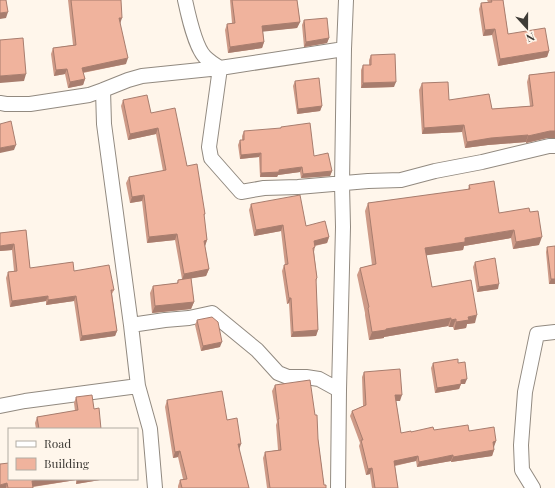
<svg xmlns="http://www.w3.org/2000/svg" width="555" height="488" font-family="'Playfair Display',serif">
<rect width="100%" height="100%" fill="#fff6eb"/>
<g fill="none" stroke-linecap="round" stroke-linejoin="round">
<defs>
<path id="minor" d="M185,0c3,14 10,47 20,57 4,4 10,8 15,11l-11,79 2,11 30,34 23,-4 34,-1 70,-6 33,-1 34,-9 47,-9 67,-16h6
M103,90l1,34 27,201
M0,103l6,1h24l59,-9 14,-5 25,-10 14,-4 78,-8 124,-19
M138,386l12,43 5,59
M0,406l25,-5 113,-15 -7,-61 34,-5 24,-2 23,-5 45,37 21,23 10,4h18l13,2 20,11
M338,488l1,-98 4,-163 -1,-43 2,-135 2,-49
M533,488l-11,-18 -1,-25 4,-53 12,-58 18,-2"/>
</defs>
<!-- minor casing -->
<use href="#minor" stroke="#928a80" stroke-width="16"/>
<!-- minor -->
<use href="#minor" stroke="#fff" stroke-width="14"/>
</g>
<!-- wall -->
<path fill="#ce9a87" d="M68,0h53l-1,24 6,40 -43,9 2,6 -2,6 -15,3 -3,-14 -11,2 -3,-22 2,-6 20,-3z
M230,0h67l3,22 -3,6 -34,3 1,11 -2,6 -34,5 -3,-23 2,-6 5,-1z
M487,0h16l5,34 41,17 -2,6 -49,9 -6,-31 -9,1 -4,-27 2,-6 7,-1z
M304,20l25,18 -2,5 -23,4 -2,-22z
M371,55l23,32 -33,1v-18l2,-5h6v-5z
M555,72v66h-8l-21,5v-1l-38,3 -23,3 -3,-16 -40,2 -3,-44 3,-7 27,17 43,9 38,-3 -3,-24 2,-7z
M295,81l27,25 -2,5 -23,3 -4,-28z
M123,100l28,13 36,53 18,48 -1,2 3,24 -2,6 4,23 -3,7 -15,2 3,24 -3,7 -39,4 -2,-20 3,-7 24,-3 1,-3 4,-1 -7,-39 -28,3 -5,-42 -12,2 -4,-20 3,-6 34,-6 -7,-37 -28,6 -7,-34z
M244,131l70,25 18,15 -2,5 -29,2 -1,-6 -22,3 -1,2h-17l-1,-20 -19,2 -2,-14 2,-5h2v-4z
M469,185l30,28 31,-1 9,33 -26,4 -2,-11 -47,8 -1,4 -37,5 6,32 43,36 -8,1 -1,4 -12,2 -1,-3h-4l-1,-1 -64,11v1l-15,2 -4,-25v-2l-8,-38 3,-7 12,-3 -7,-54 3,-8 100,-13z
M251,204l55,22 23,11 -2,6 -12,3v1l-1,5 3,26 -1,4 2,48 -2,6 -25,1 -2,-34 -2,1 -5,-33 2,-6h1l-4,-34 -27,5 -5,-26z
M26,230l4,38 44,3 40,19 -2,4 5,37 -2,5 -35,5 -6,-40 -28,4v-4l-36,6 -4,-29 2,-6 6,-1 -2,-21 -12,1v-18z
M547,247l8,37h-6l-3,-32z
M475,262l23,27 -21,3 -4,-25z
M197,320l23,27 -19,4 -6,-26z
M433,363h25l7,21h-4l-2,5 -24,4 -4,-25z
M364,372l36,29h-4l5,32 33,-3 35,1 27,10 -3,6 1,3 -2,6 -41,6v-1l-34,6 -1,-6 -21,5 3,22h-26l-2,-14 -4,1 -7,-29 1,-3 -10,-27 2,-5 11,-5 -1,-29z
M275,385l43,54 6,46 2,3h-59l-4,-30 2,-6 13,-2 -2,-25 1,-3 -5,-31z
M76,397l18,12 7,20h-65l-1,-6 2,-6 38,-6 -1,-8z
M167,400l60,20 12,30 10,38h-71v-2l2,-6 3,-1 -5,-22 -5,1 -8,-51z
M9,479h91v1l-24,4v-4l-43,7v1h-33z"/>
<!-- shaded-wall -->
<path fill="#a87d6e" d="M8,12l-2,6 -6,1v-6z
M119,18h3l-2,6z
M300,22l-3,6 -37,4 2,-6z
M495,29l-3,6 -9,1 2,-6z
M329,38l-2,5 -23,4 2,-5z
M264,42l-2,6 -34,5 2,-6z
M549,51l-2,6 -49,9 2,-7z
M128,58l-2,6 -46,9 2,-5z
M67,69l-2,5 -11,2 2,-6z
M26,74l-2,7 -24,2v-7z
M85,79l-2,6 -15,3 2,-6z
M396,82l-2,5 -33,1 2,-5z
M322,106l-2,5 -23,3 1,-5z
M464,125l-2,7 -40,2 2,-6z
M158,128l-2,6 -28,6 2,-6z
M550,131h5v7h-8l-21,5 2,-7z
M528,135l-2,7 -38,3 -23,3 2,-6 24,-4z
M16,145l-2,5 -14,3v-5z
M261,153l-2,4 -19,2 1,-4z
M302,167l-2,5 -22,3 -1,2h-17l1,-4z
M332,171l-2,5 -29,2 2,-4z
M144,195l-2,6 -12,2 2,-6z
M283,225l-2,6 -27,5 2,-6z
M514,230l-3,8 -47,8 -1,4 -41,6 3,-8 40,-10z
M177,234l-2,6 -28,3 2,-6z
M329,237l-2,6 -15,3 2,-5z
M542,237l-3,8 -26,4 3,-7z
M207,240l-2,6 -1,-5z
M14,244l-2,6 -12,1v-5z
M209,269l-3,7 -24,4 2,-6z
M551,279h4v5h-6z
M499,284l-1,5 -21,3 2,-5z
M48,296l-2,5 -36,6 2,-6z
M76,296l-2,5 -28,4 2,-5z
M289,298h2l-2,5 -2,1z
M194,302l-3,7 -39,4 3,-7z
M477,315l-2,8 -8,1 -1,4 -12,2 2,-8 12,-5z
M451,318l-3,8 -64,11v1l-15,2 3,-8 14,-3z
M456,319l-3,8h-4l2,-7z
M318,330l-2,6 -25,1 2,-5z
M117,331l-2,5 -35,5 2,-5z
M222,342l-2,5 -19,4 2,-5z
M467,379l-2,5h-4l-2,5 -24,4 2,-5 24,-8z
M395,395h7l-2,6h-7z
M496,441l-2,6h-3l2,-5z
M238,444h3l-2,6z
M494,450l-2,6 -41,6 2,-5z
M180,451l-2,6 -5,1 2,-6z
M453,455l-2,6 -34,6 2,-5z
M418,456l-2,5 -24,5 2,-5z
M372,468l-2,6 -4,1 2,-6z
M47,479h29v1l-46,7 2,-6z
M78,479h22v1l-24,4z
M7,483l-1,5h-6v-3z"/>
<!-- building -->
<path fill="#f0b39d" stroke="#a87d6e" d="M0,0h6l2,12 -8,1z
M71,0h50l1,18h-3l9,40 -46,10 3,11 -15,3 -3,-13 -11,1 -3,-22 23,-3z
M232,0h65l3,22 -38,4 2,16 -34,5 -3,-23 8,-1z
M491,0h12l5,34 37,-6 4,23 -49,8 -5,-30 -10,1 -4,-27 11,-1z
M327,18l2,20 -23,4 -2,-22z
M23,38l3,36 -26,2v-36z
M395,54l1,28 -33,1v-18h8v-10z
M555,72v59h-5l-22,5v-1l-37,3 -24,4 -3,-17 -40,3 -2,-45 26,-1 1,18 40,-6 3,15 41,-3 -4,-31z
M319,78l3,28 -24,3 -3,-28z
M147,95l4,18 24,-5 12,58 10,-2 8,50h-1l3,26 -3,1 5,28 -25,5 -7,-40 -28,3 -5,-42 -12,2 -3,-20 37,-7 -8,-42 -28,6 -7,-34z
M11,121l5,24 -16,3v-24z
M310,123l4,33 14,-3 4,18 -29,3 -1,-7 -23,3v2l-18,1v-20l-20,2 -1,-15h4v-9l37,-3v-1z
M494,181l5,32 30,-5 1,4 8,-1 4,26 -26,5 -2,-12 -49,8v4l-40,6 7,39 39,-7 6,35 -9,2 1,3 -13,2v-3l-5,1v-2l-65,11v1l-14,2 -4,-24 1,-1 -9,-39 16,-4 -8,-61 102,-14 -1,-4z
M300,195l6,31 19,-5 4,16 -15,4 1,6 -2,1 4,30 -1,1 2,51 -25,2 -2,-34h-2l-5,-33 4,-1 -5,-39 -27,5 -5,-26z
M26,230l4,38 43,-6 1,9 35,-6 5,25h-3l6,41 -35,5 -6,-40 -28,4v-4l-36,5 -4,-29 9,-1 -3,-27 -14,2v-13z
M555,246v33h-4l-4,-32z
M495,258l4,26 -20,3 -4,-25z
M191,278l3,24 -39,4 -2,-20 25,-3v-3z
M212,317l6,5 4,20 -19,4 -6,-26z
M458,359v4l7,-1 2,17 -6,1v4l-24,4 -4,-25z
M400,369l2,26h-7l6,38 10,-2v1l22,-5 1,3 34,-5 1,6 25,-4 2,14 -3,1 1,8 -41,7v-2l-34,7 -1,-6 -24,5 4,27h-23l-3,-20 -4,1 -7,-29h2l-11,-29 14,-6 -2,-33z
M310,380l5,35h2l1,24 6,46h2v3h-56l-5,-36 16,-2 -3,-31h1l-4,-34z
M222,391l5,29 10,-2 4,26h-3l11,44h-67l-2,-8 7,-1 -7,-28 -5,1 -8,-52z
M92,395l2,14 5,-1 2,21h-62l-2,-12 41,-7 -2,-13z
M9,463v16h38l-15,2 1,7h-25l-1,-5 -7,2v-21z"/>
<!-- legend -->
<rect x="8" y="428" width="130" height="52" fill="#fff6eb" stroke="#b2aca3"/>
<rect x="16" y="441" width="20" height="6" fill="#ffffff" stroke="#b2aca3"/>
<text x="44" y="448" font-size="12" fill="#3f3c37">Road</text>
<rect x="16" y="458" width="20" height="12" fill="#f0b39d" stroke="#b2aca3"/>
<text x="44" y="468" font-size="12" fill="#3f3c37">Building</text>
<!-- north arrow -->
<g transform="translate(527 28) rotate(159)" stroke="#fff6eb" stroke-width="3" paint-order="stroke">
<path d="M0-3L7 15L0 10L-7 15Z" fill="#3f3c37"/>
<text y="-6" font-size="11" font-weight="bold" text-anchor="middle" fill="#3f3c37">N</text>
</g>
</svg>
